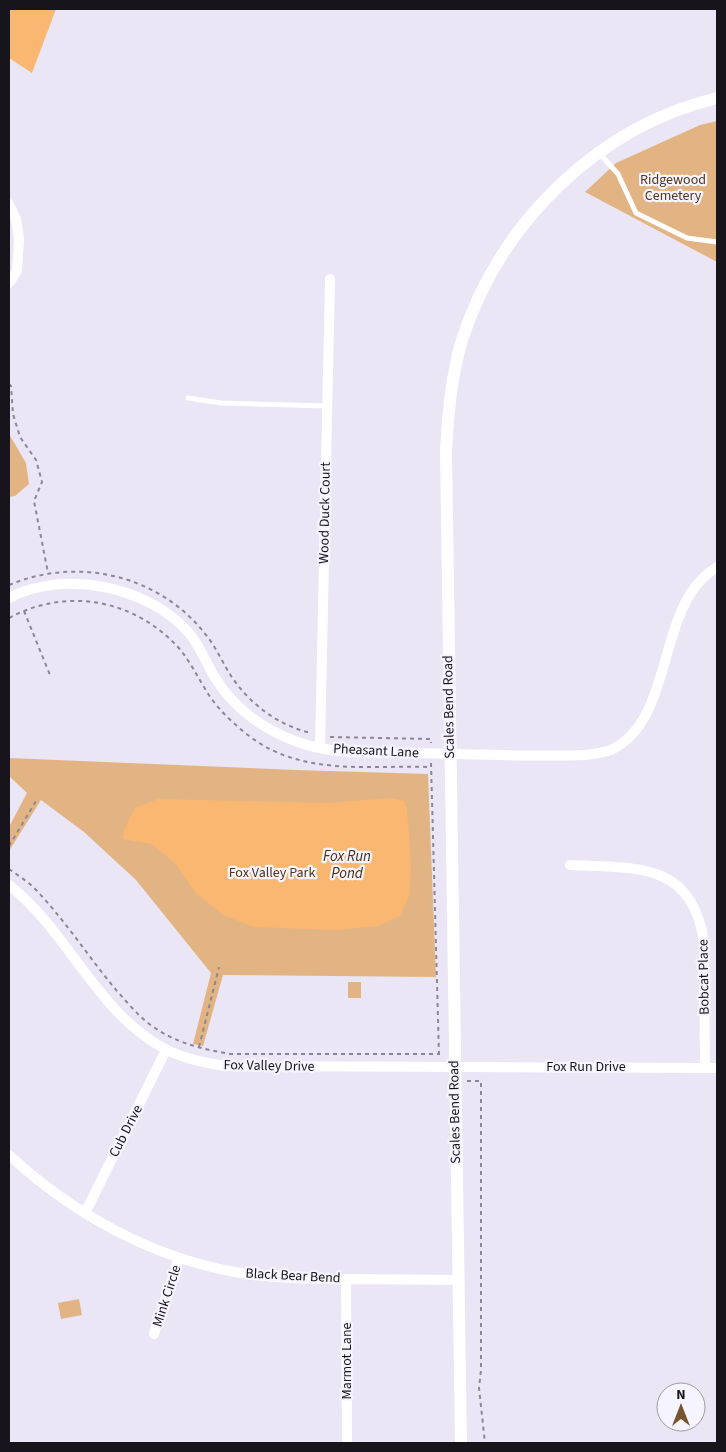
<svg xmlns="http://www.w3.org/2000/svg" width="726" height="1452" font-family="'Source Sans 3',sans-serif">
<rect width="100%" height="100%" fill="#eae6f6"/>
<!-- green -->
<path fill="#e3b483" d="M717,121v141l-132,-70 31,-29 84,-38z
M9,434l17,29 3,21 -14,12 -6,1z
M9,758l287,12 132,4 8,203 -213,-2 -20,71 -10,-2 18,-71 -75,-93 -52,-48 -43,-32 -32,51v-24l18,-34 -18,-17z
M348,982h13v16h-13z
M79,1299l3,16 -21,4 -3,-16z"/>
<!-- water -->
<path fill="#f9b772" d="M9,9h47l-24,64 -23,-15z
M391,798l13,3 3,7 4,59 -2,29 -9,20 -22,10 -42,4 -83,-3 -31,-13 -26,-21 -20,-29 -24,-20 -29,-5 1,-9 11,-22 23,-9 169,4z"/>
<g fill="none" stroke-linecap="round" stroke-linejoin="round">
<!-- path -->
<path stroke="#8b8893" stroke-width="2" stroke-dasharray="4 4" stroke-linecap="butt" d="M9,384l2,2 2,28 7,23 16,23 6,22 -8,19 14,72
M9,585c69,-29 151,-10 197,50 9,11 15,24 22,36 18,30 48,54 83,62
M24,611l26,64
M9,618c58,-31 124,-19 169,29 12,14 19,29 29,45 12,20 37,42 57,54 52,29 111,19 167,21
M330,737l101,2v4
M431,763l8,293
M9,846l27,-45
M9,869c10,7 21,14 29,23 29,31 52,67 79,99 11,12 21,25 35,35 24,17 50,23 78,28h210
M199,1047l20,-80
M467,1081h14v289l-2,18 6,55"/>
<!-- service -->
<path stroke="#fff" stroke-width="5" d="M599,153l19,21 18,39 51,25 30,4
M188,398l33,5 106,3"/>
<!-- minor -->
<path stroke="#fff" stroke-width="10" d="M9,204l7,15 3,20 -2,32 -8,12
M9,598c55,-29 139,-12 180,35 12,14 17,31 27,46 18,29 47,50 79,62 38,15 83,11 123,12 56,1 111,4 167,2 9,-1 17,-2 26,-5 66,-32 43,-145 106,-183
M320,747l10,-468
M570,865c65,3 122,-4 134,77l1,126
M9,885c60,47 88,129 158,165 18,9 38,13 58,16l492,2
M9,1155c63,58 141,102 226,117 37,7 75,7 113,7 37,0 74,1 110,1
M85,1213l81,-163
M346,1279l1,164
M154,1334l25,-76"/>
<!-- tertiary -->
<path stroke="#fff" stroke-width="12" d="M461,1443l-15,-991c2,-38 5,-75 16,-112 38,-117 135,-213 255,-242"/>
</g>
<g text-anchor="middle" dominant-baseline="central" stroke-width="4.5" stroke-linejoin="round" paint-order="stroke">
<!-- park labels -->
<g font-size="14" fill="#513618" stroke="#f6f4fe">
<text x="673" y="180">Ridgewood<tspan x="673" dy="16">Cemetery</tspan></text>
<text x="272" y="873">Fox Valley Park</text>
</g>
<!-- street labels -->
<g font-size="14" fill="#17151b" stroke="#f6f4fe">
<text transform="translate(325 513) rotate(-89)">Wood Duck Court</text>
<text transform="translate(449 707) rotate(-91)">Scales Bend Road</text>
<text transform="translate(376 751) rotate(3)">Pheasant Lane</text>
<text transform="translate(704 977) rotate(-91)">Bobcat Place</text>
<text transform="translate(269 1066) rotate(1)">Fox Valley Drive</text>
<text x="586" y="1067">Fox Run Drive</text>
<text transform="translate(455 1112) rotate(-91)">Scales Bend Road</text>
<text transform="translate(126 1131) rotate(-63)">Cub Drive</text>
<text transform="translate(293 1276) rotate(3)">Black Bear Bend</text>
<text transform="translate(167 1296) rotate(-72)">Mink Circle</text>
<text transform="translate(347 1361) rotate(-90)">Marmot Lane</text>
</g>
<!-- water labels -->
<g font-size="15" font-style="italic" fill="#462c0e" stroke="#f6f4fe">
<text x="347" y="856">Fox Run<tspan x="347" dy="17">Pond</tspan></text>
</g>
</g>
<!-- border -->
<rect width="726" height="1452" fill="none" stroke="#17151b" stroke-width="20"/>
<!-- north arrow -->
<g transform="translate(681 1407)"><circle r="24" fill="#f6f4fe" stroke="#9d9ba3"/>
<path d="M0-4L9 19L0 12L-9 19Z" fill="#78542e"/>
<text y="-8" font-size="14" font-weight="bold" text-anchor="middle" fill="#17151b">N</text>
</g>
</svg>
